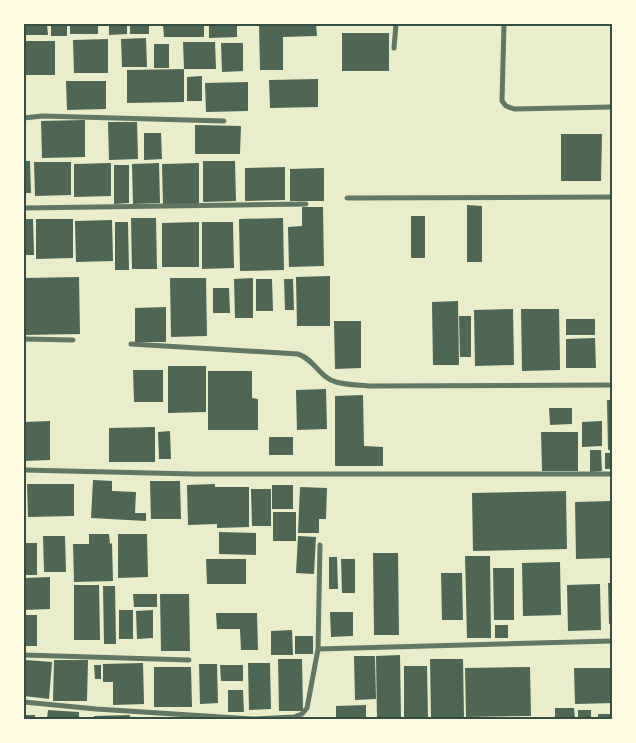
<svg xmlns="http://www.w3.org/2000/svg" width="636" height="743" font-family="Raleway,sans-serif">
<rect width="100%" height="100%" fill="#e9edc9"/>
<!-- building -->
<path fill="#4f6655" d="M24,24h23l1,11h-24z
M51,24h16v12h-16z
M70,24h28v10h-28z
M109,24h18v10l-18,1z
M130,24h19v10h-19z
M163,24h41v13h-40z
M209,24h28v13l-28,1z
M259,24h57l1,12 -34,1v33h-23z
M342,33h47v38h-47z
M146,38l1,29h-25l-1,-28z
M108,39v34h-34l-1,-33z
M24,41h31v34h-31z
M183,42h32l1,27h-32v33l-57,1v-33l57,-1z
M221,43h22v28l-21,1z
M154,44h15v24h-15z
M202,76v25h-15v-24z
M318,79v28l-48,1 -1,-28z
M66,81h40v28l-39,1z
M248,82v29l-42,1 -1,-29z
M85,120v37l-43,1 -1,-37z
M108,122h29l1,37 -29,1z
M195,125l46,1 -1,28h-45z
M144,133h17l1,26 -18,1z
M561,134h41l-1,47h-40z
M24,161h6l1,32h-7z
M203,161h32l1,40 -33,1z
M34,162h37v33l-36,1z
M111,163v33l-37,1v-33z
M159,163l1,40 -27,1 -1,-40z
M199,163v41h-36l-1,-40z
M114,165h15v38l-15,1z
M285,167v33l-40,1v-33z
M324,168v33h-34v-32z
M467,205l15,1v56h-15z
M302,207h21l1,59 -35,1 -1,-40 14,-1z
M411,216h14v42h-14z
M131,218h25l1,51h-25z
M283,218l1,52 -44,1 -1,-52z
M24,219h9l1,36h-10z
M36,219h37v39l-37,1z
M112,220l1,41 -37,1 -1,-41z
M115,222h13l1,48h-14z
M199,222v45h-37v-44z
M202,222h31l1,46 -32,1z
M330,276v50h-33l-1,-49z
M79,277l1,57 -56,1v-57z
M170,278h36l1,58 -36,1z
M253,278v40h-18l-1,-39z
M256,279h16l1,32h-17z
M284,279h9l1,31h-9z
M213,288h16l1,25h-17z
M458,301l1,64h-26l-1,-63z
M166,307v35h-31v-34z
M513,309l1,56 -39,1 -1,-56z
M521,309h38l1,61 -38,1z
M459,316h12v41h-11z
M566,319h29v16h-29z
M334,321h27v47l-26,1z
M595,338l1,30h-30v-29z
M168,366h38v46l-38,1z
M133,370h30v32h-29z
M208,371h44v27l6,1v31h-50z
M326,389l1,40 -30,1 -1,-40z
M363,395l1,51 19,1v19h-48v-70z
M607,400h5v50h-4z
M549,408h23v16l-22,1z
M50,421v39l-26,1v-39z
M602,421v25l-20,1v-25z
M155,427v35h-46v-34z
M170,431l1,28h-12l-1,-27z
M541,432h37v39h-36z
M269,437h24v18h-24z
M590,450h11l1,21 -12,1z
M605,453h7v16h-7z
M93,480l19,1v10l24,1 -1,21h11v8l-55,-3z
M150,481h30l1,38h-30z
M27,484h47v32l-46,1z
M215,484v3h34v40l-32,1v-4l-29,1 -1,-40z
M272,485h21v24h-21z
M300,487l27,1 -1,31h-7v14h-21z
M251,489h20v37h-19z
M566,491l1,58 -94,2 -1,-58z
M610,501l1,57 -35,1 -1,-57z
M273,512h23v29h-23z
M219,532l37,1v22l-37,-1z
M89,534h20l1,10 2,-1 1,38 -39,1 -1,-38h16z
M118,534h29l1,43 -30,1z
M43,536h22l1,36h-22z
M298,536l18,1 -2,37 -18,-1z
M24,543h13v32h-13z
M373,553h25l1,82h-25z
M465,556h25l1,82h-24z
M329,557h8l1,32h-9z
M206,559h40v25h-39z
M341,559h14v34h-13z
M560,562l1,53 -38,1 -1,-53z
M493,568h21v52h-20z
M441,573h21l1,47h-21z
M50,577v32l-26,1v-32z
M608,583h4v41h-3z
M600,584l1,46 -33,1 -1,-46z
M74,585h25l1,55h-26z
M103,586h12l1,58h-12z
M133,594h24v13h-23z
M160,594h29l1,57h-29z
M119,610h14v29h-14z
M153,610v28l-16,1 -1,-28z
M330,612h23v24l-22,1z
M216,613h41l1,37h-17l-1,-21h-23z
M24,615h13v31h-13z
M495,625h13v13h-13z
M292,630l1,25h-22v-24z
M295,636h18v18h-18z
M400,655l1,64h-24l-1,-63z
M354,656h21l1,43 -21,1z
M278,659h24l1,52h-24z
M430,659h33l1,59h-33z
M25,660l27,2 -3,37 -25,-3z
M54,660h34l-1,41h-34z
M143,663l1,41 -31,1v-23h-10v-18z
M248,663h22l1,46 -22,1z
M199,664h18l1,39 -18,1z
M94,665h7v14h-6z
M220,665h23v16h-22z
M404,666h23l1,52h-24z
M154,667h37l1,40h-38z
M530,667l1,49 -65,1 -1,-49z
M574,668h38v35l-37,1z
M228,690h15l1,22h-16z
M366,705v14h-30v-13z
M555,708h19l1,11h-20z
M48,710l31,2v7h-32z
M578,710h13v9h-13z
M598,714h14v5h-14z
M24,715h11v4h-11z
M130,715v4h-36v-3z"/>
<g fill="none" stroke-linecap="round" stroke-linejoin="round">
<!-- minor -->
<path stroke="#617663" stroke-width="5" d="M504,24l-2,77 4,5 8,3 98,-2
M394,48l2,-24
M24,118l18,-2 182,5
M347,198l265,-1
M24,208l282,-4
M24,339l49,1
M131,344l167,10c16,5 22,24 38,28 10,3 22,3 32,4l244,-1
M24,470l170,4h418
M318,649l294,-8
M24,655l165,5
M24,702l72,7 157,10 41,-2 8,-3 5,-6 11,-59 2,-104"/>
</g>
<!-- border -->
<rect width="636" height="743" fill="none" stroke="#fefae0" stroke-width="50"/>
<rect x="25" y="25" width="586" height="693" fill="none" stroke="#344e41" stroke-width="2"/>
</svg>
